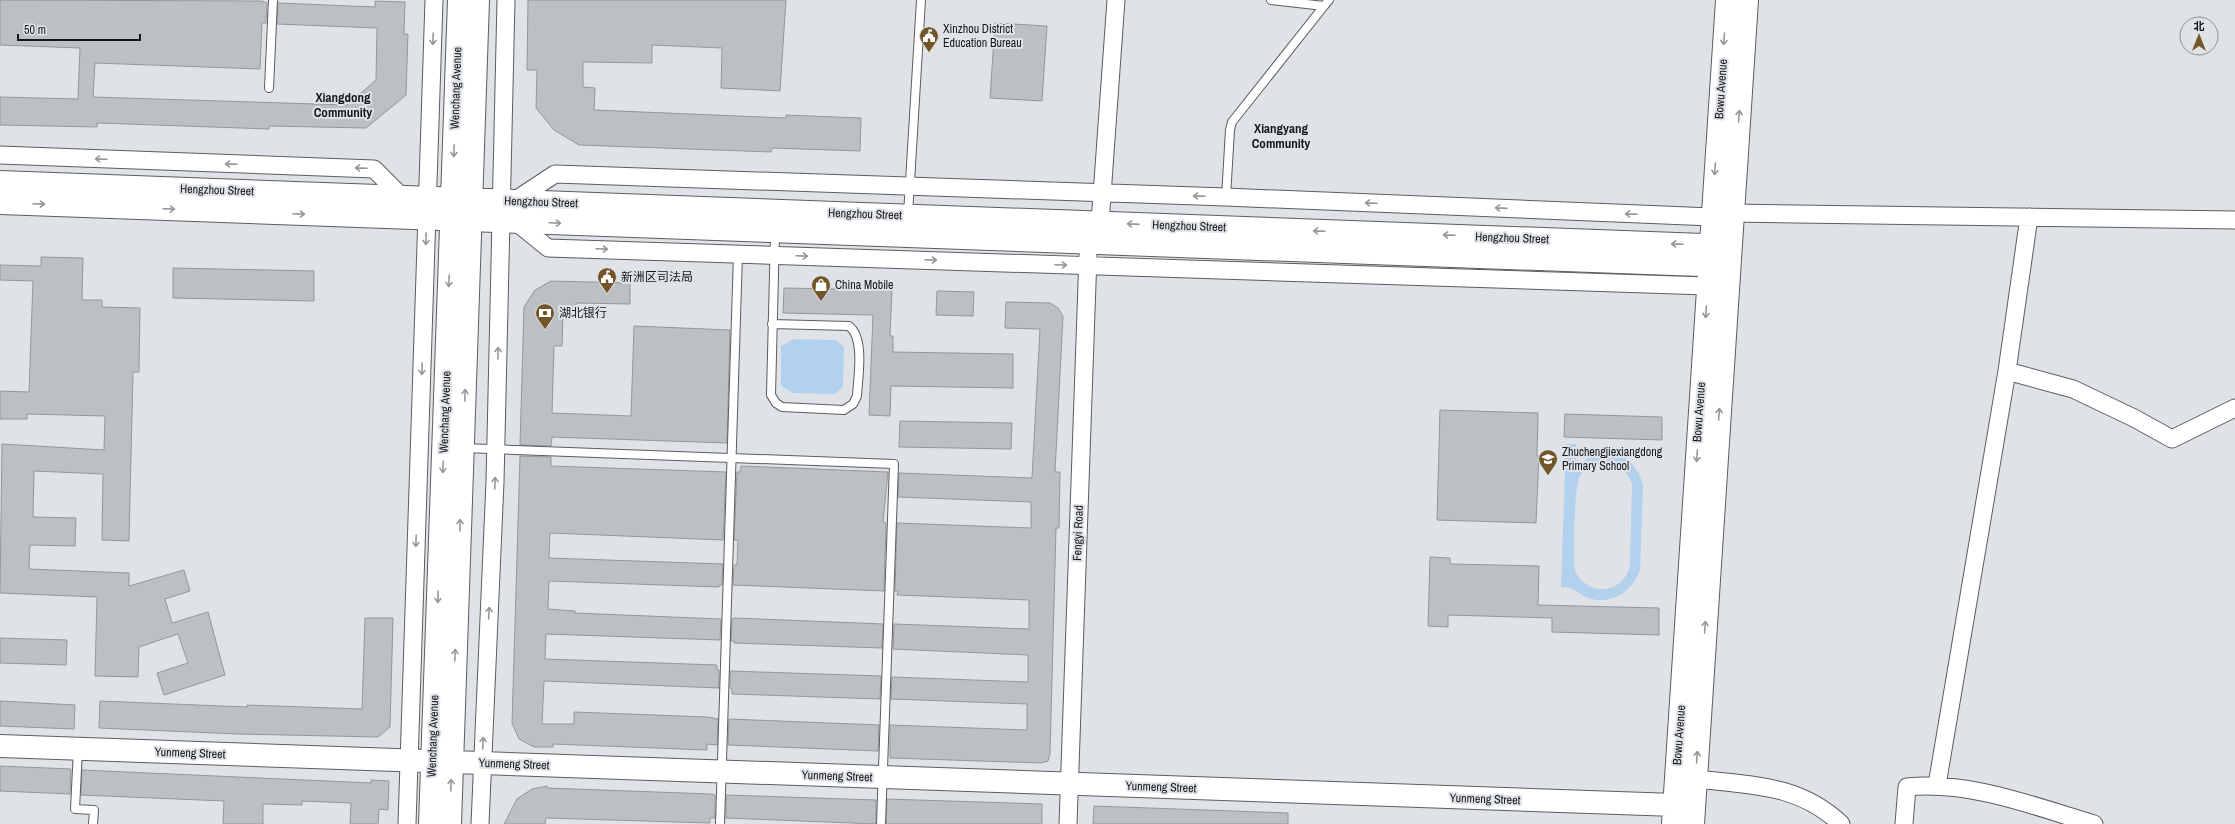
<svg xmlns="http://www.w3.org/2000/svg" width="2235" height="824" font-family="'Archivo Narrow','Noto Sans SC',sans-serif">
<rect width="100%" height="100%" fill="#dfe3e7"/>
<!-- green -->
<path fill="#b1d1ed" fill-rule="evenodd" d="M794,339l42,1 8,7 -1,40 -9,7 -41,-1 -12,-7v-40z
M1566,444h10v23c25,-24 58,-17 67,18l-3,85c-8,22 -30,37 -54,27 -10,-5 -13,-10 -25,-10zM1606,462c13,3 21,9 26,22l-2,82c-8,29 -42,31 -55,5 -2,-13 -1,-86 5,-95 6,-10 15,-13 26,-14z"/>
<!-- building -->
<path fill="#bcbfc3" stroke="#94979a" d="M0,0l262,1 5,2 -1,20h-4l-2,46 -165,-6 -2,34 254,8 29,-25 1,-52 -100,-4 1,-21 97,4v-6l30,1 -1,32h4l-2,61 -40,33 -97,-2v3l-172,-6v4l-97,-2v-28l78,2 2,-51 -80,-3z
M528,0h258l-6,91 -59,-3 1,-40 -70,-3v18l-69,-1v25l12,1 -1,22 192,8v-3l75,3 -1,33 -88,-3 -1,4 -192,-7 -25,-15 -18,-22 1,-38h-10z
M995,23l52,3 -5,75 -52,-3z
M41,257l42,1 -1,42h20v7l38,1 -1,64h-6l-4,169 -27,-1 1,-66 -69,-3 -1,46 43,1 -1,28 -45,-1 -1,24 100,4v13l55,-16 6,21 -25,8 7,24 36,-11 17,63 -61,20 -7,-22 31,-10 -10,-29 -39,13 -1,30 -43,-1 2,-79 -97,-4 2,-149 102,6 1,-34 -78,-2v5h-27v-28l29,1 4,-111 -33,-1v-15l41,1z
M173,268l141,3v30l-141,-3z
M551,281l79,2v21l-54,-1v12h-13l-1,31h-8l-2,67 79,3 3,-90 96,4 -3,113 -175,-6 -1,9 -31,-1 4,-138 11,-17z
M784,288l108,2 -2,46h3v16l120,2v34l-122,-2 -1,30 -21,-1 4,-100 -90,-2z
M937,291l37,1 -1,24 -37,-1z
M1006,302l44,1 8,5 5,8 -8,156h5l-1,56h-3l-6,226 -2,7 -7,2 -151,-5v-33l137,5v-26l-136,-5 1,-22 136,5v-27l-135,-6 1,-25 135,5v-29l-132,-5 1,-4h-3l2,-68 134,5v-26l-133,-5 1,-24 133,5 8,-149 -35,-1z
M1440,410l98,3 -1,43h2l-3,67 -99,-3z
M1565,414l97,3v23l-98,-3z
M900,421l112,2 -1,26 -112,-2z
M520,456l31,1v9l175,6 -3,68 -173,-7 -1,25 174,6 -1,21h-3v2l-170,-6 -1,28 27,2v2l146,6 -1,21 -174,-6 -1,25 172,6v5h2v18l-175,-7 -2,43h32v-12l134,5 10,2 -1,26 -10,-1v6l-154,-6v3h-19l-15,-8 -7,-16z
M741,466l147,6 -5,50 3,1 -2,68 -151,-6 1,-20h3l1,-25h-4l3,-68h3z
M1430,557l20,1v6l89,2 -1,39 121,3v27l-107,-3v-14l-104,-3v12l-20,-1z
M365,618h28l-3,109 -12,10 -140,-3 -139,-6 1,-27 147,6v-2l115,4z
M735,618l148,6 -1,24 -148,-5v-2h-3l1,-22z
M0,638l67,2 -1,25 -66,-2z
M730,671l151,5 -1,23 -148,-5v-5l-2,-1z
M0,701l75,4 -1,24 -74,-3z
M729,719l150,6 -1,26 -150,-6z
M0,766l71,3 -1,25 -70,-3z
M82,770l289,13v-3l18,1 -1,29 -9,-1 -1,15h-28l1,-21 -49,-2v4l-39,-1v20h-40l1,-23 -143,-6z
M547,786v2l164,6 4,1v23h-5v5l-164,-5 -1,6h-41l13,-25 15,-10z
M726,795l150,5v24l-150,-6z
M887,799l155,5v20h-156z
M1094,806l194,7v11h-195z"/>
<g fill="none" stroke-linecap="round" stroke-linejoin="round">
<defs>
<path id="lane" d="M1271,0l53,6 5,-6
M269,88l4,-88
M1226,197l4,-67 2,-8 92,-116
M908,215l13,-215
M772,324l77,2c16,12 9,51 8,70l-4,8 -9,6 -62,-3 -6,-4 -5,-8 4,-162
M464,448l430,16 -13,360
M78,749l-3,60 19,1 -1,14
M720,824l18,-570"/>
<path id="street" d="M0,155l374,14 28,28
M514,201l41,-27 671,23 486,20
M1732,213l503,7
M516,222l32,26 1159,38
M1100,223l16,-223
M2007,371l66,18 61,29 38,21 63,-31
M1696,779c54,6 103,5 145,45
M1937,785l70,-414 22,-154
M407,824l27,-824
M480,824l15,-342 11,-482
M1068,824l20,-569
M1904,824l3,-37c64,-6 126,19 187,37"/>
<path id="secondary" d="M0,182l1730,64
M0,203l1728,63
M0,746l1675,59
M430,824l29,-824
M450,824l28,-824
M1673,824l54,-824
M1693,824l54,-824"/>
</defs>
<!-- lane casing -->
<use href="#lane" stroke="#5a5d60" stroke-width="10"/>
<!-- street casing -->
<use href="#street" stroke="#5a5d60" stroke-width="19"/>
<!-- secondary casing -->
<use href="#secondary" stroke="#5a5d60" stroke-width="24"/>
<!-- lane -->
<use href="#lane" stroke="#fff" stroke-width="8"/>
<!-- street -->
<use href="#street" stroke="#fff" stroke-width="17"/>
<!-- secondary -->
<use href="#secondary" stroke="#fff" stroke-width="22"/>
</g>
<!-- one-way arrows -->
<defs><path id="oneway-shaft" d="M-6 0H5M1.5-3L5.5 0L1.5 3" fill="none" stroke-width="1.6" stroke-linecap="round" stroke-linejoin="round"/></defs>
<g stroke="#969798">
<use href="#oneway-shaft" transform="translate(433 39) rotate(92)"/>
<use href="#oneway-shaft" transform="translate(1724 39) rotate(94)"/>
<use href="#oneway-shaft" transform="translate(1739 116) rotate(-86)"/>
<use href="#oneway-shaft" transform="translate(454 151) rotate(92)"/>
<use href="#oneway-shaft" transform="translate(101 159) rotate(-178)"/>
<use href="#oneway-shaft" transform="translate(231 164) rotate(-178)"/>
<use href="#oneway-shaft" transform="translate(361 168) rotate(-178)"/>
<use href="#oneway-shaft" transform="translate(1715 169) rotate(94)"/>
<use href="#oneway-shaft" transform="translate(1199 196) rotate(-178)"/>
<use href="#oneway-shaft" transform="translate(1371 203) rotate(-178)"/>
<use href="#oneway-shaft" transform="translate(39 204) rotate(2)"/>
<use href="#oneway-shaft" transform="translate(1501 208) rotate(-178)"/>
<use href="#oneway-shaft" transform="translate(169 209) rotate(2)"/>
<use href="#oneway-shaft" transform="translate(299 214) rotate(2)"/>
<use href="#oneway-shaft" transform="translate(1631 214) rotate(-178)"/>
<use href="#oneway-shaft" transform="translate(555 223) rotate(2)"/>
<use href="#oneway-shaft" transform="translate(1133 224) rotate(-178)"/>
<use href="#oneway-shaft" transform="translate(1319 231) rotate(-178)"/>
<use href="#oneway-shaft" transform="translate(1449 235) rotate(-178)"/>
<use href="#oneway-shaft" transform="translate(426 239) rotate(92)"/>
<use href="#oneway-shaft" transform="translate(1677 244) rotate(-178)"/>
<use href="#oneway-shaft" transform="translate(602 249) rotate(2)"/>
<use href="#oneway-shaft" transform="translate(802 256) rotate(2)"/>
<use href="#oneway-shaft" transform="translate(931 260) rotate(2)"/>
<use href="#oneway-shaft" transform="translate(1061 265) rotate(2)"/>
<use href="#oneway-shaft" transform="translate(449 281) rotate(92)"/>
<use href="#oneway-shaft" transform="translate(1706 312) rotate(94)"/>
<use href="#oneway-shaft" transform="translate(498 353) rotate(-89)"/>
<use href="#oneway-shaft" transform="translate(422 369) rotate(92)"/>
<use href="#oneway-shaft" transform="translate(465 395) rotate(-88)"/>
<use href="#oneway-shaft" transform="translate(1719 414) rotate(-86)"/>
<use href="#oneway-shaft" transform="translate(1697 456) rotate(94)"/>
<use href="#oneway-shaft" transform="translate(443 467) rotate(92)"/>
<use href="#oneway-shaft" transform="translate(495 483) rotate(-88)"/>
<use href="#oneway-shaft" transform="translate(460 525) rotate(-88)"/>
<use href="#oneway-shaft" transform="translate(416 541) rotate(92)"/>
<use href="#oneway-shaft" transform="translate(438 597) rotate(92)"/>
<use href="#oneway-shaft" transform="translate(489 613) rotate(-87)"/>
<use href="#oneway-shaft" transform="translate(1705 627) rotate(-86)"/>
<use href="#oneway-shaft" transform="translate(455 655) rotate(-88)"/>
<use href="#oneway-shaft" transform="translate(483 743) rotate(-87)"/>
<use href="#oneway-shaft" transform="translate(1697 757) rotate(-86)"/>
<use href="#oneway-shaft" transform="translate(451 785) rotate(-88)"/>
</g>
<!-- icons -->
<defs>
<symbol id="civic-pin" viewBox="-11 -11 22 30"><path d="M0 17L-7.5 6A9.5 9.5 0 1 1 7.5 6Z" fill="#73552a" stroke="#dfe3e7"/><path d="M-.6-6.5H3V-4.5H.6V-3L4-1V1h2V6H-6V1h2V-1L-.6-3ZM-1.2 2.5V6h2.4V2.5Z" fill="#fff"/></symbol>
<symbol id="shop-pin" viewBox="-11 -11 22 30"><path d="M0 17L-7.5 6A9.5 9.5 0 1 1 7.5 6Z" fill="#73552a" stroke="#dfe3e7"/><path d="M-5-2.5h2.3a2.7 3.5 0 0 1 5.4 0H5L5.5 6h-11ZM-1.5-2.5h3a1.5 2.3 0 0 0-3 0Z" fill="#fff"/></symbol>
<symbol id="bank-pin" viewBox="-11 -11 22 30"><path d="M0 17L-7.5 6A9.5 9.5 0 1 1 7.5 6Z" fill="#73552a" stroke="#dfe3e7"/><path d="M-6-4H6V4H-6ZM0-2.3a2.3 2.3 0 1 0 0 4.6a2.3 2.3 0 1 0 0-4.6Z" fill="#fff"/></symbol>
<symbol id="school-pin" viewBox="-11 -11 22 30"><path d="M0 17L-7.5 6A9.5 9.5 0 1 1 7.5 6Z" fill="#73552a" stroke="#dfe3e7"/><path d="M0-5L7-2L0 1L-7-2ZM-4 1L0 2.5L4 1V4Q0 6-4 4Z" fill="#fff"/></symbol>
</defs>
<g fill-rule="evenodd">
<use href="#civic-pin" x="918" y="25" width="22" height="30"/>
<use href="#civic-pin" x="596" y="266" width="22" height="30"/>
<use href="#shop-pin" x="810" y="274" width="22" height="30"/>
<use href="#bank-pin" x="534" y="302" width="22" height="30"/>
<use href="#school-pin" x="1537" y="448" width="22" height="30"/>
</g>
<g text-anchor="middle" dominant-baseline="central" stroke-width="4" stroke-linejoin="round" paint-order="stroke">
<!-- poi labels -->
<g font-size="12" fill="#161719" stroke="#dfe3e7" text-anchor="start">
<text x="943" y="29">Xinzhou District<tspan x="943" dy="14">Education Bureau</tspan></text>
<text x="621" y="277">新洲区司法局</text>
<text x="835" y="285">China Mobile</text>
<text x="559" y="313">湖北银行</text>
<text x="1562" y="452">Zhuchengjiexiangdong<tspan x="1562" dy="14">Primary School</tspan></text>
</g>
<!-- street labels -->
<g font-size="12" fill="#161719" stroke="#dfe3e7">
<text transform="translate(456 88) rotate(-88)">Wenchang Avenue</text>
<text transform="translate(1721 89) rotate(-86)">Bowu Avenue</text>
<text transform="translate(217 190) rotate(2)">Hengzhou Street</text>
<text transform="translate(541 202) rotate(2)">Hengzhou Street</text>
<text transform="translate(865 214) rotate(2)">Hengzhou Street</text>
<text transform="translate(1189 226) rotate(2)">Hengzhou Street</text>
<text transform="translate(1512 238) rotate(2)">Hengzhou Street</text>
<text transform="translate(445 412) rotate(-88)">Wenchang Avenue</text>
<text transform="translate(1699 412) rotate(-86)">Bowu Avenue</text>
<text transform="translate(1078 533) rotate(-88)">Fengyi Road</text>
<text transform="translate(1679 735) rotate(-86)">Bowu Avenue</text>
<text transform="translate(433 736) rotate(-88)">Wenchang Avenue</text>
<text transform="translate(190 753) rotate(2)">Yunmeng Street</text>
<text transform="translate(514 764) rotate(2)">Yunmeng Street</text>
<text transform="translate(837 776) rotate(2)">Yunmeng Street</text>
<text transform="translate(1161 787) rotate(2)">Yunmeng Street</text>
<text transform="translate(1485 799) rotate(2)">Yunmeng Street</text>
</g>
<!-- neighbourhood labels -->
<g font-size="13" font-weight="bold" fill="#161719" stroke="#dfe3e7">
<text x="343" y="97">Xiangdong<tspan x="343" dy="15">Community</tspan></text>
<text x="1281" y="128">Xiangyang<tspan x="1281" dy="15">Community</tspan></text>
</g>
</g>
<!-- north arrow -->
<g transform="translate(2199 36)"><circle r="19" fill="#dfe3e7" stroke="#8f9195"/>
<path d="M0-3L7 15L0 10L-7 15Z" fill="#73552a"/>
<text y="-6" font-size="11" font-weight="bold" text-anchor="middle" fill="#161719">北</text>
</g>
<!-- scale -->
<path d="M18 34v6h122v-6" fill="none" stroke="#161719" stroke-width="2"/>
<text x="24" y="34" font-size="12" fill="#161719" stroke="#dfe3e7" stroke-width="3" paint-order="stroke">50 m</text>
</svg>
